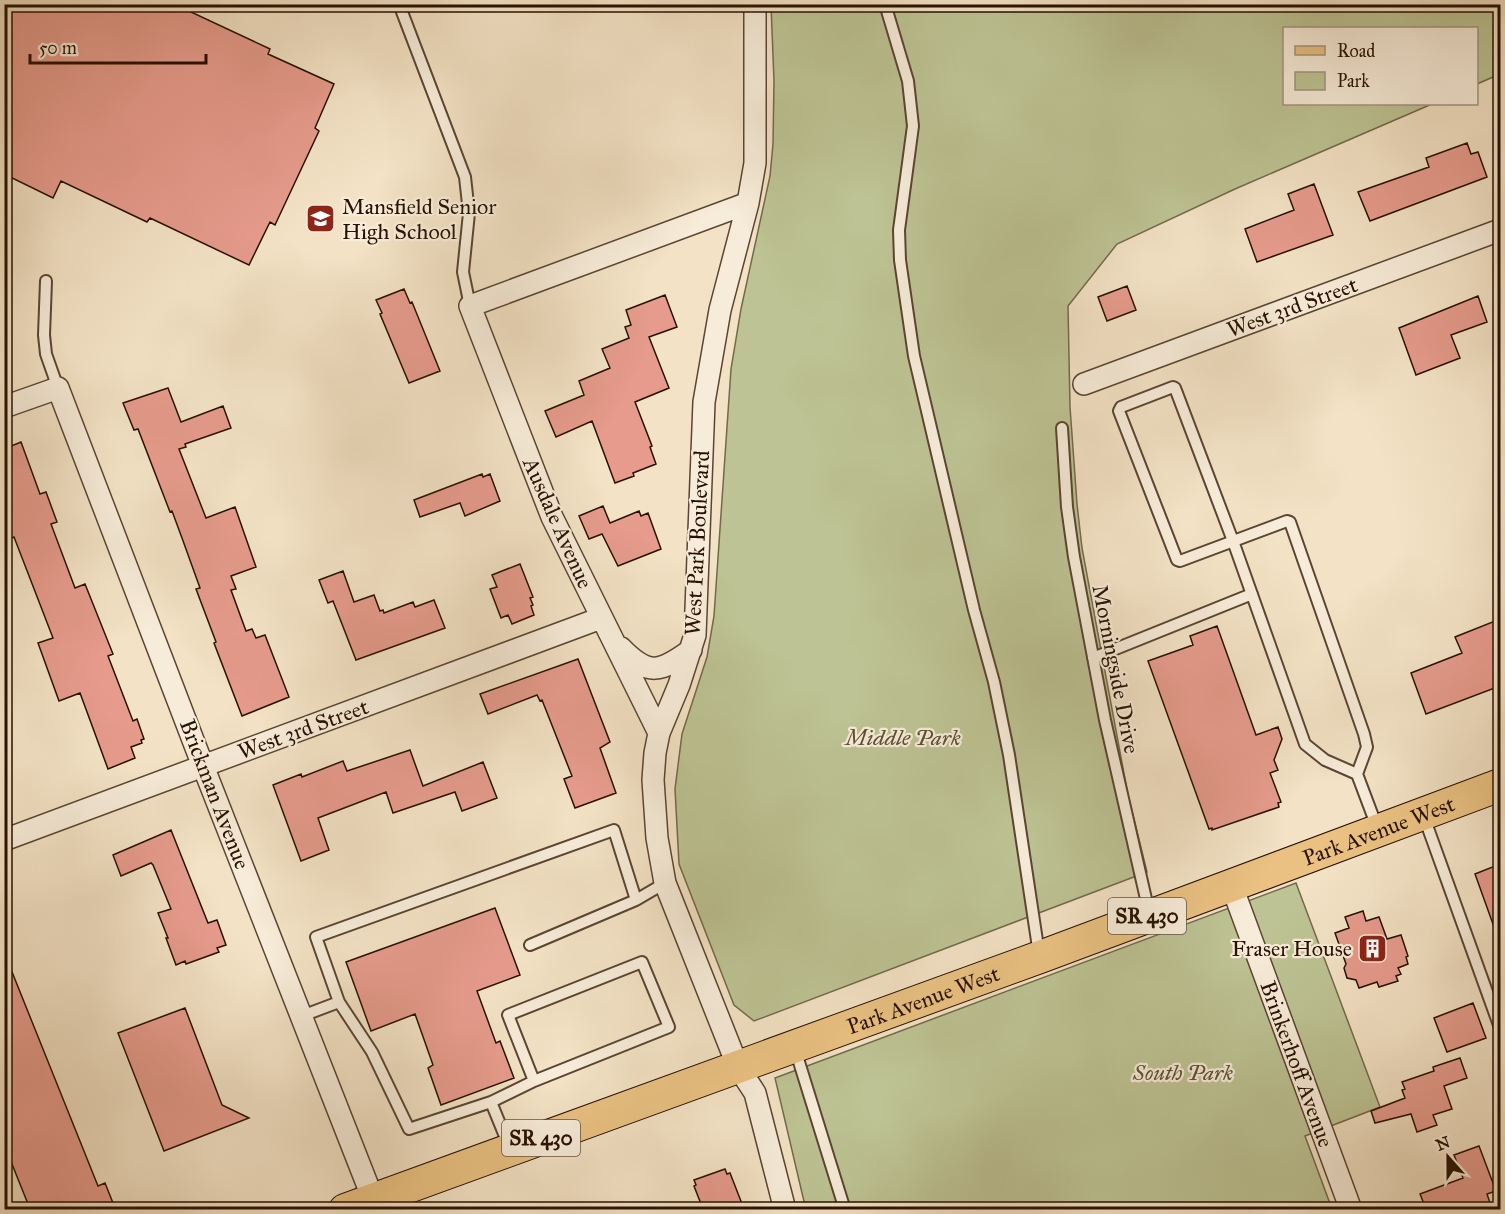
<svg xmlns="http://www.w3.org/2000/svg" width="1505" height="1214" font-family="'IM FELL Great Primer',serif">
<rect width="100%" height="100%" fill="#f3e2c5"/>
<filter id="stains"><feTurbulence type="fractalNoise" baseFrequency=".00333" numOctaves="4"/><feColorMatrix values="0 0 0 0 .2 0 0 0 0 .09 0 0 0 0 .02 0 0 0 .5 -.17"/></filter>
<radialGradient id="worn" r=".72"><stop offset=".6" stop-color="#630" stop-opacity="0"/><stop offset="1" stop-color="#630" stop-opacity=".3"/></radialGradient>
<!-- green -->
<path fill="#bdc394" stroke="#726a4a" stroke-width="1.5" d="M771,5h729v69l-23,10 -1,-56h-192v76h148l-197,85 -118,55 -49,62 2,101 7,97 5,44 46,247 19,77 -393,149 -20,-16 -55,-141 -4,-75 7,-55 25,-77 7,-41 17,-247 10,-60 29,-133 3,-32 1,-63z
M1296,883l84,224 -75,29 27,73 -526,1 -31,-132z"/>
<!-- building -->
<path fill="#e69b8c" stroke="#271101" stroke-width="1.5" d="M4,4h170l96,45 -2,5 66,30 -19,44 4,3 -44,94 -5,-3 -21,43 -99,-47 -3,4 -86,-41 -8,17 -49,-24z
M1467,143l4,11 7,-2 9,25 -117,44 -12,-29 71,-25 -3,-9z
M1314,184l19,51 -76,27 -12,-33 49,-19 -6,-16z
M1127,286l9,24 -29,11 -9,-24z
M404,289l6,14 2,-1 28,69 -31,12 -29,-69 2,-1 -6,-13z
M665,295l12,32 -28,10 20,51 -34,14 17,44 -2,1 6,17 -23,9 1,3 -19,7 -23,-62 -36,16 -11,-26 39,-16 -5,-14 31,-13 -8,-19 27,-11 -4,-11 6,-2 -5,-15z
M1478,296l9,26 -36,13 9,23 -44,17 -17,-47z
M168,388l13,34 42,-16 8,22 -46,16 1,3 -7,2 27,69 29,-11 21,60 -25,9 5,13 -5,1 15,41 6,-2 4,9 9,-3 24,62 -47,19 -28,-73 2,-1 -20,-53 4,-1 -18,-50 -10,-27 -2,1 -32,-83 -4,1 -11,-27z
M21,442l19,52 6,-2 11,30 -6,2 24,64 10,-4 28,70 -5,2 25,65 4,-2 7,20 -3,1 1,3 -11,4 4,11 -27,11 -28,-76 -21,8 -21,-58 15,-5 -39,-101 -5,2 -5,-12v-78z
M482,474l1,3 7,-3 10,27 -35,15 -5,-13 -40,14 -6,-17z
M603,506l7,17 29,-12 2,5 7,-3 13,36 -43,17 -16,-32 -13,5 -10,-23z
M520,564l13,33 -3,1 3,7 -2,1 3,9 -22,9 -4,-9 -7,3 -11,-29 7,-2 -5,-12z
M343,571l11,31 20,-7 6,16 3,-1 1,3 29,-11 2,5 19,-7 11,28 -89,32 -23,-59 -5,2 -9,-23z
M1500,619v67l-74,28 -15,-41 51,-20 -7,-16z
M1217,626l39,109 22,-8 4,12 -8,21 4,10 -8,3 11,29 -3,1 1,4 -67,23v-2l-3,1 -61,-168 45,-16 -3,-9z
M578,659l32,83 -10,6 16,45 -41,15 -11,-29 8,-3 -30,-76 -2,1 -3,-6 -49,19 -8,-20z
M410,750l13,36 60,-24 14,36 -35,13 -7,-19 -62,21 -7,-21 -68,26 11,32 -28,11 -28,-76 28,-11 1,3 41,-16 4,10z
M171,830l37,93 9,-3 9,25 -9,3 2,4 -33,12 -1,-3 -9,4 -10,-27h2l-10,-25 13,-4 -18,-44 -2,-2 -30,13 -8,-21z
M1500,864v74h-2l-23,-64z
M495,908l25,67 -43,16 19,52 4,-2 14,37 -73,27 -13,-37 5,-3 -18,-51 -44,17 -25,-69z
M1363,911l3,10 13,-4 8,22 14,-4 7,21 -2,1 2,7 -10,4 3,6 -5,2 2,5 -19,6 -2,-5 -18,6 -3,-8 -9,-2 -3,-10 2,-4 -11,-31 14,-5 -4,-11z
M4,952l94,234 7,-3 8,20 -17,6h-66l-26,-65z
M1473,1003l13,35 -39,14 -13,-34z
M185,1008l37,97 27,13 -85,33 -46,-118z
M1460,1058l7,20 -23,8 8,23 -19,6 4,10 -20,7 -6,-18 -36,9 -4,-12 34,-13 -3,-8 3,-1 -3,-7 32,-11 -1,-4z
M1479,1146l17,45 -9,3 5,15h-66l-6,-15 43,-16 -9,-23z
M725,1169l2,5 3,-1 14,36h-41l-9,-23 2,-1 -2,-5z"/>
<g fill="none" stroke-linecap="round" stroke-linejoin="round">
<defs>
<path id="lane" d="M399,4l66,173 4,36 -6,59 7,34
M885,4l23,77 5,45 -14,104 1,30 14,96 60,254 20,72 15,73 30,199
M46,281l-2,54 2,19 12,34
M1062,428l5,79 7,50 31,163 44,192
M1093,658l159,-64
M1357,774l-32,-14 -20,-16 -72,-203 -58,-153 -2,-1 -52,20 -2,4 58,149 3,1 107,-40 3,1 74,212 3,13 -10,27 20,53
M1424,817l76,211
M636,900l29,-17
M339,1002l-23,-65 298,-107 22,70 -106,45
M302,1016l37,-14 33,50 37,77 82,-27 18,44
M795,1049l50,161
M491,1102l43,-21 135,-54 -27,-65 -134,53 26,66"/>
<path id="street" d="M755,4v159l-7,40 -28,107 -16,92 -9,233 -16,50 -20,48 -4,20 -2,27 4,58 8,45 73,184 17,26 30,117
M1084,384l416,-154
M4,407l54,-19 145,378 170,433
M621,648c28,29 40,24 70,2
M659,733l-107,-216 -82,-211 278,-103
M4,840l597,-222
M1231,884l120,326"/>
<g id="primary">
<path id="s1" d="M345,1210l695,-253 460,-172"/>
</g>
</defs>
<!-- lane casing -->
<use href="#lane" stroke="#5a4532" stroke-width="14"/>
<!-- street casing -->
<use href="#street" stroke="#5a4532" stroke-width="24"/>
<!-- primary casing -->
<use href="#primary" stroke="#271101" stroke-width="34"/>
<!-- lane -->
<use href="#lane" stroke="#f7ecd9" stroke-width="10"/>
<!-- street -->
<use href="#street" stroke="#f7ecd9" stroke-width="21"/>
<!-- primary -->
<use href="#primary" stroke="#eac182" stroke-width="32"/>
</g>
<!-- icons -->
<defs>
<symbol id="school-square" viewBox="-11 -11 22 22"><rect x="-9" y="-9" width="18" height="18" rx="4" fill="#8f2418" stroke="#f7ecd9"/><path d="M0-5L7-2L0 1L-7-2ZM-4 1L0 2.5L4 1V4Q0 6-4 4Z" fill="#fff"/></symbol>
<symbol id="building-square" viewBox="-11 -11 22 22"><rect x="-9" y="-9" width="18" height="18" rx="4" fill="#8f2418" stroke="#f7ecd9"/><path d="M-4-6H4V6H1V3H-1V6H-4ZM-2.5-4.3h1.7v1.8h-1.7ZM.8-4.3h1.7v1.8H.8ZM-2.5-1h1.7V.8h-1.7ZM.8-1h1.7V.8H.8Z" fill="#fff"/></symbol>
</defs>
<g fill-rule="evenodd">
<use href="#school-square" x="304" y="202" width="33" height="33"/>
<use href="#building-square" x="1356" y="932" width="33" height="33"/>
</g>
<g text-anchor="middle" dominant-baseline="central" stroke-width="4.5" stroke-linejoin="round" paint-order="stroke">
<!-- shield labels -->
<g fill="#f7ecd9" stroke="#655342" stroke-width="1.5">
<rect x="1108" y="898" width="78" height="36" rx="4.5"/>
<rect x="502" y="1120" width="78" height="36" rx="4.5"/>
</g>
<g font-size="21" font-weight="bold" fill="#271101">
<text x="1147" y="916">SR 430</text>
<text x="541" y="1138">SR 430</text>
</g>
<!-- poi labels -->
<g font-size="22" fill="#271101" stroke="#f7ecd9" text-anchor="start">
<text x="342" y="206">Mansfield Senior<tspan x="342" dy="25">High School</tspan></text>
<text x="1352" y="948" text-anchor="end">Fraser House</text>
</g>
<!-- street labels -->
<g font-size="22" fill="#271101" stroke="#f7ecd9">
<text transform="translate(1292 307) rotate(-20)">West 3rd Street</text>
<text transform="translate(558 523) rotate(66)">Ausdale Avenue</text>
<text transform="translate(697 543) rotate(-87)">West Park Boulevard</text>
<text transform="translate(1116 669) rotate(79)">Morningside Drive</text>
<text transform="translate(303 729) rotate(-20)">West 3rd Street</text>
<text transform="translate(215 794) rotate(69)">Brickman Avenue</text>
<text stroke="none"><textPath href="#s1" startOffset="1101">Park Avenue West</textPath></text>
<text stroke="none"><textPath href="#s1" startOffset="615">Park Avenue West</textPath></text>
<text transform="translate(1297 1064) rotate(70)">Brinkerhoff Avenue</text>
</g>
<!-- park labels -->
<g font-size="22" font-style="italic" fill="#5c4f34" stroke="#f7ecd9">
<text x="903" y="737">Middle Park</text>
<text x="1183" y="1072">South Park</text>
</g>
</g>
<!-- margin -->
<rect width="1505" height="1214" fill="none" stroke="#f3e2c5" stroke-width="24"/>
<rect x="6" y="6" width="1493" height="1202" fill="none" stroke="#271101" stroke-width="3"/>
<rect x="12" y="12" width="1481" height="1190" fill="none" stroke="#271101" stroke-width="1.5"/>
<!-- legend -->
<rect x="1283" y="27" width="195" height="78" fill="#f7ecd9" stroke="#a49483" stroke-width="1.5"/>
<rect x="1295" y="46" width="30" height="9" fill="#eac182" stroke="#a49483" stroke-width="1.5"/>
<text x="1337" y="57" font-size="18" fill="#271101">Road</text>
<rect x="1295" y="72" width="30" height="18" fill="#bdc394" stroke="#a49483" stroke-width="1.5"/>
<text x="1337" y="87" font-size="18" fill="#271101">Park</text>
<!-- north arrow -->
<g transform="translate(1448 1157) rotate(339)" stroke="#f7ecd9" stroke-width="4.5" paint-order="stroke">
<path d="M0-4.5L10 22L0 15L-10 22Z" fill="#271101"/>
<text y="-9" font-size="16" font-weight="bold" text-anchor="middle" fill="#271101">N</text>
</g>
<!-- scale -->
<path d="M30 54v9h176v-9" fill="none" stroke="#271101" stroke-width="3"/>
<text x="39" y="54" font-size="18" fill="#271101" stroke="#f7ecd9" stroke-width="4.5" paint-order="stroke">50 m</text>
<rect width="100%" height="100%" filter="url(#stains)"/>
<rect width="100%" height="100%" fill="url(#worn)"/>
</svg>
